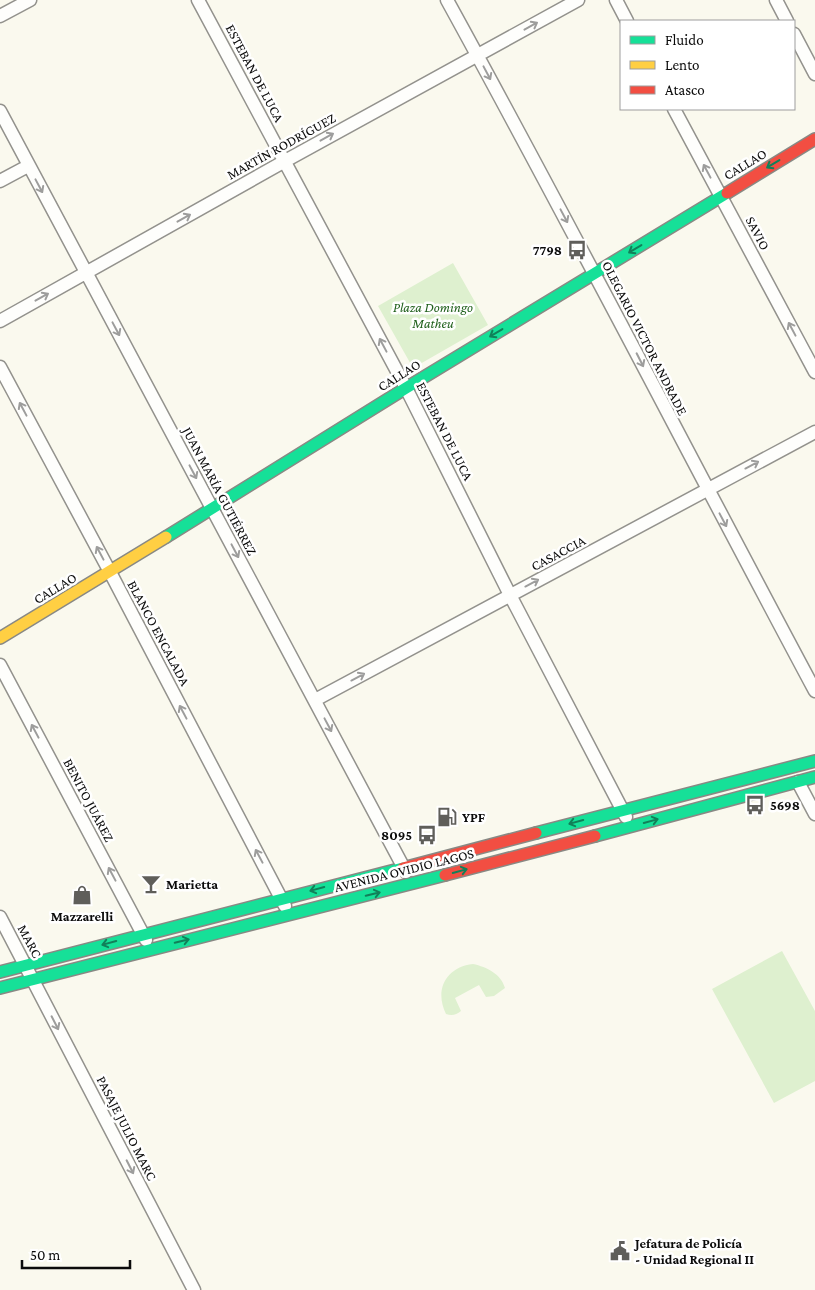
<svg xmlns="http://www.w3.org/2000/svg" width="815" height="1290" font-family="'Crimson Pro',serif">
<rect width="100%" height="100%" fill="#faf9ee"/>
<!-- green -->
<path fill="#def0cf" d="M453,263l35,62 -75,43 -35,-62z
M782,951l33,60v70l-41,22 -62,-114z
M473,964c14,3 28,10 32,24l-11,8 -8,1 -7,-12 -24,13 6,13c-5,4 -9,5 -15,3 -12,-24 0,-47 27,-50z"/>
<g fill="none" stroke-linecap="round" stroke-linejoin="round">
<defs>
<path id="street" d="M198,0l208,388 104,207 116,222
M447,0c126,229 245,461 368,691
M616,0l11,21
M776,0l11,21
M0,16l30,-16
M794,34l21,40
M674,109l141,263
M0,111l406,761
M0,181l28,-15
M0,321l285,-160 293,-161
M0,367l110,205 175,334
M0,665l146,275
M315,700l500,-268
M798,782l17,32
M0,917l194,373"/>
<path id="fast" d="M166,537l240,-149 321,-195
M536,833l279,-72
M595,836l220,-59
M0,972l403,-104
M0,988l445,-113"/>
<path id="slow" d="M0,638l166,-101"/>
<path id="jam" d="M727,193l88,-54
M403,868l133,-35
M445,875l150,-39"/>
</defs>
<!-- street casing -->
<use href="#street" stroke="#93928d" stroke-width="15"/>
<!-- fast casing -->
<use href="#fast" stroke="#898984" stroke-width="14"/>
<!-- slow casing -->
<use href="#slow" stroke="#898984" stroke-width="14"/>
<!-- jam casing -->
<use href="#jam" stroke="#898984" stroke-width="14"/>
<!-- street -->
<use href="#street" stroke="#fefefc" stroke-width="12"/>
<!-- fast -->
<use href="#fast" stroke="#16e098" stroke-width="11"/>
<!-- slow -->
<use href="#slow" stroke="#ffcf43" stroke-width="11"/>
<!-- jam -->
<use href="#jam" stroke="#f24e42" stroke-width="11"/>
</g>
<!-- one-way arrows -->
<defs><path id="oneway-shaft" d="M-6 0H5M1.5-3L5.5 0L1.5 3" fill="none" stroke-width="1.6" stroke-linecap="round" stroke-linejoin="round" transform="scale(1.25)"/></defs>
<g stroke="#9d9d9c">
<use href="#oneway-shaft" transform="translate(531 26) rotate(-29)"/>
<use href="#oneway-shaft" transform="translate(487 73) rotate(62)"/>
<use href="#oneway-shaft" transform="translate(327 137) rotate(-29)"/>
<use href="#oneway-shaft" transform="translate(707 171) rotate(-118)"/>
<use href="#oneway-shaft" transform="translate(39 186) rotate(62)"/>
<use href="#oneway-shaft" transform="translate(564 216) rotate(62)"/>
<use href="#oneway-shaft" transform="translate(184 218) rotate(-29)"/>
<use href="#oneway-shaft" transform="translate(42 297) rotate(-29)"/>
<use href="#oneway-shaft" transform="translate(116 329) rotate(62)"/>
<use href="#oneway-shaft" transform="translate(792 329) rotate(-118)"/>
<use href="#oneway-shaft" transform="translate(383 345) rotate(-118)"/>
<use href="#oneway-shaft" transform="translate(640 360) rotate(63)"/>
<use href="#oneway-shaft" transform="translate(23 409) rotate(-118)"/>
<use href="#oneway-shaft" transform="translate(752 465) rotate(-28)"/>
<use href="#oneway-shaft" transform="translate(193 472) rotate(62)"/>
<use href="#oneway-shaft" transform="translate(723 520) rotate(62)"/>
<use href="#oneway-shaft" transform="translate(235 551) rotate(62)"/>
<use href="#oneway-shaft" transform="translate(100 553) rotate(-118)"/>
<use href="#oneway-shaft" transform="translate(532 583) rotate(-28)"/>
<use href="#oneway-shaft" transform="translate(358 677) rotate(-28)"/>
<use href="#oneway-shaft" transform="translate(183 712) rotate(-118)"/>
<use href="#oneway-shaft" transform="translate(328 725) rotate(62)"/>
<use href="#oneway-shaft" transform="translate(35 731) rotate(-118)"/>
<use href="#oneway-shaft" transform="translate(259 856) rotate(-118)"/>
<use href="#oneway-shaft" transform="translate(112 874) rotate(-118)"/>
<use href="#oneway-shaft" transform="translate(55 1023) rotate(63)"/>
<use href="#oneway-shaft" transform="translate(130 1167) rotate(63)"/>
</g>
<g stroke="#118059">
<use href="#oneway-shaft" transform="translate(773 164) rotate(149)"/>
<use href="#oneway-shaft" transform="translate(635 249) rotate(149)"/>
<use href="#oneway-shaft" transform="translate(496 333) rotate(149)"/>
<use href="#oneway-shaft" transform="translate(651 821) rotate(-15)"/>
<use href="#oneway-shaft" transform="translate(576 822) rotate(165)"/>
<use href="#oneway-shaft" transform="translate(460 871) rotate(-15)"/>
<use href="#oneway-shaft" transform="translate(317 889) rotate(165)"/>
<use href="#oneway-shaft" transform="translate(373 894) rotate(-14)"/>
<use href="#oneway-shaft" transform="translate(182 941) rotate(-14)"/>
<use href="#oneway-shaft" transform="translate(109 943) rotate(165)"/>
</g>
<!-- icons -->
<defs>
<symbol id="bus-bare" viewBox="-9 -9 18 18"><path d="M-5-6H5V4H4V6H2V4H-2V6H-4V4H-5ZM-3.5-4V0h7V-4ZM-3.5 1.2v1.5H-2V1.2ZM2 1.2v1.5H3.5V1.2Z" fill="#5f5e5a" stroke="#fff" stroke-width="2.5" paint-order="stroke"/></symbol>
<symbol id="fuel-bare" viewBox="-9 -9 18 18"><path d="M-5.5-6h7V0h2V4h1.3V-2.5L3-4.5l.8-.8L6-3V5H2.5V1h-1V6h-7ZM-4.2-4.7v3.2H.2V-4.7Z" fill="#5f5e5a" stroke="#fff" stroke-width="2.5" paint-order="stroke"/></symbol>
<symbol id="bar-bare" viewBox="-9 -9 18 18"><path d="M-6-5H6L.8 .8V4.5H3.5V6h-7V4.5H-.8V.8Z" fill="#5f5e5a" stroke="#fff" stroke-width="2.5" paint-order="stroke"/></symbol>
<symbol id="shop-bare" viewBox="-9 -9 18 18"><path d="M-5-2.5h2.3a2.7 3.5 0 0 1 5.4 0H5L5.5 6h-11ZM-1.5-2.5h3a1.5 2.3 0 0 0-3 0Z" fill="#5f5e5a" stroke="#fff" stroke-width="2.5" paint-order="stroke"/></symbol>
<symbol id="civic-bare" viewBox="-9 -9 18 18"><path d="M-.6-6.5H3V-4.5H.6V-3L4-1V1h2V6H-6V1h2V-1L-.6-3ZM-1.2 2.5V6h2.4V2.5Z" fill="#5f5e5a" stroke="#fff" stroke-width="2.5" paint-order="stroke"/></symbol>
</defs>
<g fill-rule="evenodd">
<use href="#bus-bare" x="563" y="236" width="28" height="28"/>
<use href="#bus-bare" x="741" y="791" width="28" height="28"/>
<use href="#fuel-bare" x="433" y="803" width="28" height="28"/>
<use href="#bus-bare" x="413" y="821" width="28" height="28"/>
<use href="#bar-bare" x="137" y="870" width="28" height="28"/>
<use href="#shop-bare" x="68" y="881" width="28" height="28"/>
<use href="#civic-bare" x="606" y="1237" width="28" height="28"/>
</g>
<g text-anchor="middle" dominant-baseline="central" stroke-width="5" stroke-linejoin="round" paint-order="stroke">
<!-- street labels -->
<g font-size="14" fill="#0b0b0b" stroke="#fff">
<text transform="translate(255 73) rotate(62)">ESTEBAN DE LUCA</text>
<text transform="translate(281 146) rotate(-29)">MARTÍN RODRÍGUEZ</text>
<text transform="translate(745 164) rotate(-31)">CALLAO</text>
<text transform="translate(758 233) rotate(62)">SAVIO</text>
<text transform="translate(645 338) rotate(63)">OLEGARIO VICTOR ANDRADE</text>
<text transform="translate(399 375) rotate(-32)">CALLAO</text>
<text transform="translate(445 431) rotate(63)">ESTEBAN DE LUCA</text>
<text transform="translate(220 491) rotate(62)">JUAN MARÍA GUTIÉRREZ</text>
<text transform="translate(558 553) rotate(-28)">CASACCIA</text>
<text transform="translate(55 588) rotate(-31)">CALLAO</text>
<text transform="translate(159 633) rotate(62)">BLANCO ENCALADA</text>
<text transform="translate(89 800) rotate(62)">BENITO JUÁREZ</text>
<text transform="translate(404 870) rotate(-14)">AVENIDA OVIDIO LAGOS</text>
<text transform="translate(30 941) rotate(62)">MARC</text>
<text transform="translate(127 1128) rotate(63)">PASAJE JULIO MARC</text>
</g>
<!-- poi labels -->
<g font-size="14" font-weight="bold" fill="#0b0b0b" stroke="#fff" text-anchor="start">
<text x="562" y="250" text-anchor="end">7798</text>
<text x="770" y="805">5698</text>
<text x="462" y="817">YPF</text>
<text x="412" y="835" text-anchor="end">8095</text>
<text x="166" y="884">Marietta</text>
<text x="82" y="916" text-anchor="middle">Mazzarelli</text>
<text x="635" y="1243">Jefatura de Policía<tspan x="635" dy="16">- Unidad Regional II</tspan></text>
</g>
<!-- park labels -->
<g font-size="14" font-style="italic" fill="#21611d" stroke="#fff">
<text x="433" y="307">Plaza Domingo<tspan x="433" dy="16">Matheu</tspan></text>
</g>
</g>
<!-- legend -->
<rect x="620" y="20" width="175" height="90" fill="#ffffff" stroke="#9d9d9d"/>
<rect x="630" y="36" width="25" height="8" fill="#16e098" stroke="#9d9d9d"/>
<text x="665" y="45" font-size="15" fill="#0b0b0b">Fluido</text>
<rect x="630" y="61" width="25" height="8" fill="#ffcf43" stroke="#9d9d9d"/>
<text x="665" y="70" font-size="15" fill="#0b0b0b">Lento</text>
<rect x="630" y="86" width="25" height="8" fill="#f24e42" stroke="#9d9d9d"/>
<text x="665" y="95" font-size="15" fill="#0b0b0b">Atasco</text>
<!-- scale -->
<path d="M22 1260v8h108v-8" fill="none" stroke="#0b0b0b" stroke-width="2.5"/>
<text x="30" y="1260" font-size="15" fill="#0b0b0b" stroke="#ffffff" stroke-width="4" paint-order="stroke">50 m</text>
</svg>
